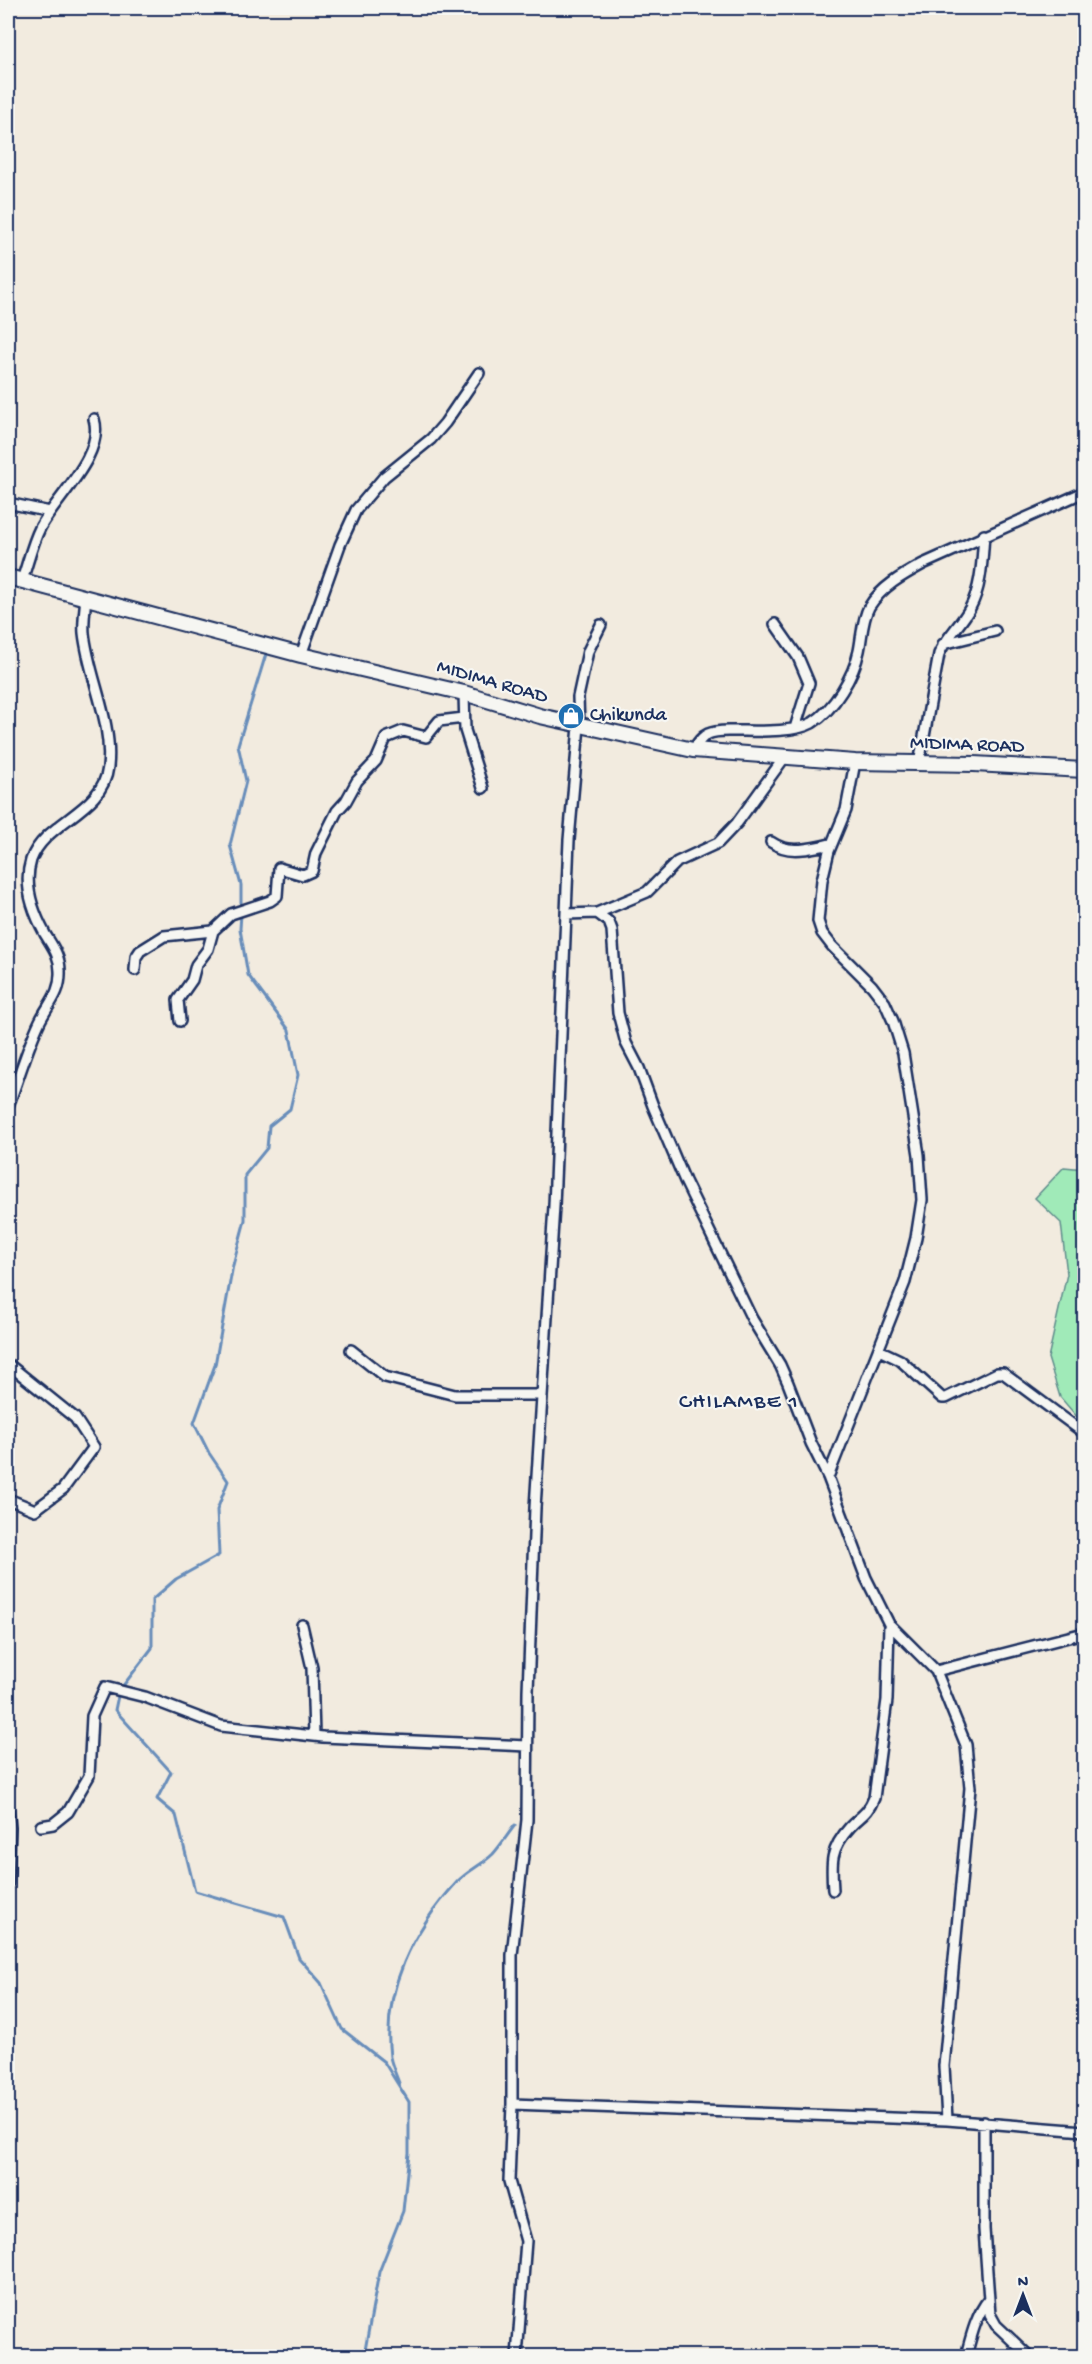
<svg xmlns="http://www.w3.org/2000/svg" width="1092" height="2364" font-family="'Gochi Hand',sans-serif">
<rect width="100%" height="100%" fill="#f2ebdf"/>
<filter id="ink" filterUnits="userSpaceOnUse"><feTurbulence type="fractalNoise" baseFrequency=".0167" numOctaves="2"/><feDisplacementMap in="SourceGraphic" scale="12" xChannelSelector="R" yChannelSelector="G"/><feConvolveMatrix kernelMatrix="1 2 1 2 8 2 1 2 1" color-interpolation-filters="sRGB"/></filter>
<g filter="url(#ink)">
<!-- green -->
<path fill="#a0eab8" stroke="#5e8c8b" stroke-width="1.5" d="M1064,1167l20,2v256l-24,-28 -12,-39 19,-84 -6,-51 -26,-25z"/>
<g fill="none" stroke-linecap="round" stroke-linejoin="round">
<!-- stream -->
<path stroke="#688dba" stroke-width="3" d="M241,907v-22l-11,-40 16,-64 -8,-36 28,-91
M241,914l-1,15 8,46 41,55 9,45 -8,34 -21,17 -2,22 -22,27v45l-12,45 -18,100 -21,58 15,30 19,28 -11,29 2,45 -43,24 -24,21v48l-33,43 -4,19 56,62 -14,27 19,16 19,76 89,26 15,41 22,25 21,46 42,33 25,40v51l-6,58 -24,61 -15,84
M399,2083c-3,-8 -7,-17 -9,-26 -8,-67 23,-127 67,-175 10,-11 25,-17 36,-28 8,-9 15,-20 22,-29"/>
<defs>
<path id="street" d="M8,503l42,9
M22,580c6,-17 10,-36 18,-52 15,-29 65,-73 54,-109
M775,624l23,33 11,26 -14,45
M943,644l52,-13
M301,655l39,-110 16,-35 28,-33 47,-38 14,-16 34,-50
M464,693l1,37 18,58
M693,750c4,-6 8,-13 15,-16 8,-4 18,-3 27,-3 21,0 59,2 77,-8 22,-13 42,-48 47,-72 3,-14 3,-31 10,-44 12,-20 34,-32 54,-43l161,-72
M919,764l20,-110c7,-17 22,-29 31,-46 12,-22 12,-49 14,-73
M771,842c19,13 38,6 61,2
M597,913l12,9 3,8 6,83 8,30 13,25 14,38 32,75 67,138 28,46 8,18 23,60 17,34 38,101 23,46 47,47 30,74 4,43 -26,278 3,54
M566,914l31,-1 50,-21 30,-30 41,-19 19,-20 47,-65
M135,970l1,-13 4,-6 24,-15 49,-5
M180,1021l-2,-21 14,-20 4,-15 12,-16 5,-18 18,-17 39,-13 7,-5 2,-28 24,7 9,-4 4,-18 21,-42 9,-10 11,-20 19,-20 10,-23 17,-7 23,6 13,-16 25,-3
M8,1106c11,-28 19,-58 32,-85 9,-18 21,-28 20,-50 0,-15 -7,-24 -15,-37 -12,-22 -22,-49 -14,-74 14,-39 72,-48 77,-93 5,-45 -19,-89 -24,-134 -1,-12 1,-24 2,-36
M351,1350l34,27 70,18h87
M879,1350l21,10 42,38h4l51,-25h6l81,60
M8,1364l67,54 19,29 -31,42 -28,21 -27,-11
M828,1477l77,-195 11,-44 6,-38 -3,-45 -16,-102 -10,-32 -8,-18 -13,-17 -40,-40 -10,-13 -4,-12 4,-41 7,-29 17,-41 9,-48
M302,1625l10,43 2,68
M936,1671l148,-38
M8,1808l2,20 -2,55
M41,1826l12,-2 15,-12 21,-36 3,-60 13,-29 40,10 76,29 102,11 204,9
M833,1890c-2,-28 -3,-41 17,-63 11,-12 17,-12 24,-29l13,-98 2,-76
M512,2104l435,16 137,11
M984,2122v107l6,85 6,11 33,31
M517,2356l9,-115 -17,-60 3,-77v-149l15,-135 1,-129 7,-183 19,-302 15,-366 10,-114 -1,-29 10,-46 13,-26
M966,2356c5,-19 10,-41 23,-57"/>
<path id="primary" d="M8,577l293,78 163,38 76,23 153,34 162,12 119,2 110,6"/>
</defs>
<!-- street casing -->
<use href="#street" stroke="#1b2f5e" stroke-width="14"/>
<!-- primary casing -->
<use href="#primary" stroke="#1b2f5e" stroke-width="18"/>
<!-- street -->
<use href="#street" stroke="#f6f6f2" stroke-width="9"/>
<!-- primary -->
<use href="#primary" stroke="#f6f6f2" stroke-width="14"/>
</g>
</g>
<!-- icons -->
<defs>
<symbol id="shop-disc" viewBox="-11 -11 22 22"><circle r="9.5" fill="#1f6fb2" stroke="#f6f6f2"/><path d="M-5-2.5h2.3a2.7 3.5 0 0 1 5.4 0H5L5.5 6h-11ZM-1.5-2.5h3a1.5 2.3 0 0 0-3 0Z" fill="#fff"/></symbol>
</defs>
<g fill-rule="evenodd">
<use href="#shop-disc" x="556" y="701" width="30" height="30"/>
</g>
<g text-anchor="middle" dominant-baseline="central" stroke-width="4.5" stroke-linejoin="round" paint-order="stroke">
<!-- street labels -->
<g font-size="20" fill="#1b2f5e" stroke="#f6f6f2">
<text transform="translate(492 683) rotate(16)">MIDIMA ROAD</text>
<text transform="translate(967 746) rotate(2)">MIDIMA ROAD</text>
</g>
<!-- poi labels -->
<g font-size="20" fill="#1b2f5e" stroke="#f6f6f2" text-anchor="start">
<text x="590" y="716">Chikunda</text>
</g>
<!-- quarter labels -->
<g font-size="22" letter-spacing="1.5" fill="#1b2f5e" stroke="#f6f6f2">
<text x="739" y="1403">CHILAMBE 1</text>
</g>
</g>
<!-- margin -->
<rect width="1092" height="2364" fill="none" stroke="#f6f6f2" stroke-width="30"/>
<rect x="15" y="15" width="1062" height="2334" fill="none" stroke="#1b2f5e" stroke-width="2" filter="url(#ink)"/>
<!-- north arrow -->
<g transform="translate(1023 2295)" stroke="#f6f6f2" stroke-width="4.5" paint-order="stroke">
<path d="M0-4.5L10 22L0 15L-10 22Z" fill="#1b2f5e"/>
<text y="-9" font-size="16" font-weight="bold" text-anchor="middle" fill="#1b2f5e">N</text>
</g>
</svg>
